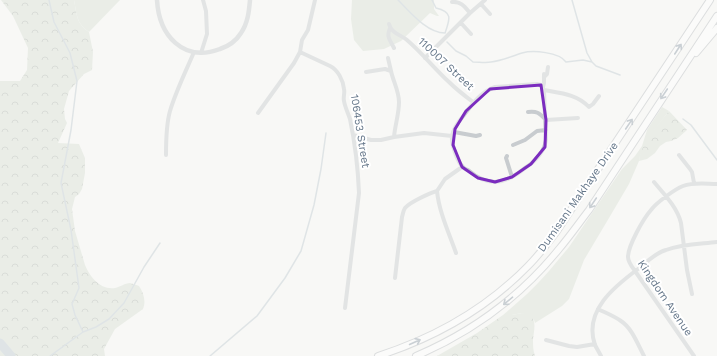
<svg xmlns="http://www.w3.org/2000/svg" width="717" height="356" font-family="'Work Sans',sans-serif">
<defs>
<pattern id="forest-crowns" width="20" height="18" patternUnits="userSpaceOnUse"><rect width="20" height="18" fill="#d9e1d6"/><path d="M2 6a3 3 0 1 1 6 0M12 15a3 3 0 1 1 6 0" fill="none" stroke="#b4bbb3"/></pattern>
</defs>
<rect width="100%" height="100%" fill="#f8f8f5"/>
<!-- grass -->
<path fill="#d9e1d6" d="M74,0h46l-31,32c-13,-9 -12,-17 -15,-32z
M352,0h82v9l5,7h-2l-7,-3 -29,28 -17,8 -21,2 -9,-11 -3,-21z
M662,107l7,4 -16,21 -13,24 -1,5 -10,23 -20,34 -25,42 -15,39 -7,7 -27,17 -1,-3 -12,-7 -10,2h-9l24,-21 11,-11 11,-12 20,-24 53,-78 13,-13 7,-10 5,-16z"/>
<!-- forest -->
<path fill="url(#forest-crowns)" d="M1,0h73c3,15 2,23 15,32l4,20 -1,18 -8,4 -15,17 -5,18 1,10 2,4 -9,20 21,1 6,14v15l-3,16 -3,5 -4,3 -3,12 3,22 10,34c5,12 15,25 30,23 5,-1 10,-5 15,-5 3,1 7,2 9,3 5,7 7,16 4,23l-28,20 -11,20 1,7h-105v-275h20l7,-11 1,-22 -15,-32z
M669,111l18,19 -9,8 -7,3 -5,1 -6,4 -5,7 -8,6 -8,2c2,-18 19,-36 30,-50z
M522,313c17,2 12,15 11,27 0,5 0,11 2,16h-98l40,-23 26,-18h9z"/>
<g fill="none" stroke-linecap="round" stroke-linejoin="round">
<!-- stream -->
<path stroke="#c2cdd3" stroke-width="1.5" d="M49,0l5,22 16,31 7,28 -6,49 -10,53 10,47 8,58 -7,16 3,11 8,17
M398,0c12,12 29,33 47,33 5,-14 8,-21 -9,-25l-4,-8
M572,0l15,53 5,9 4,4 24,9
M447,42l9,9 10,5 7,6c6,0 13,1 18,0 11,-1 21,-6 31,-9 11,-3 37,-1 44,9l17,-2 9,2
M683,119l8,6 26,35
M50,356l33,-24 13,-5 13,-8 15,-16 20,-36 16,-24
M210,356l47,-40 28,-38 16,-27 13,-46 7,-36 5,-36"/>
<!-- river -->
<path stroke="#c2cdd3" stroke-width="9" d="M0,343l11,13"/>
<defs>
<path id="primary" d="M696,53l21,-25
M378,356c56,-18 109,-48 150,-90 11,-11 20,-23 29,-35l153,-231
M416,356c56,-24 105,-60 143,-107 11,-13 20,-26 30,-39l128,-194"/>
</defs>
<!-- primary casing -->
<use href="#primary" stroke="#bbbfc3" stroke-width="8"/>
<!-- minor -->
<path stroke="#c8cccf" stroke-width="4" d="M452,2c9,-1 13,5 18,11
M481,4l9,10
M461,23l10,11
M389,24c2,9 12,11 18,16 15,13 28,29 42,42 7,7 16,14 24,20
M390,28c-4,9 0,12 4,20
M300,52l30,14c8,4 13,14 14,23 1,4 -1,8 0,12 1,6 4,12 6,18 5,24 8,49 9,74l-14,115
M201,53l6,-19 -1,-23 -3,-11
M388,58l3,13
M425,58l45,-45 15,-13
M366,72l19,-3 6,2c2,10 8,20 8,31 0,12 -4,23 -5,35
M544,77l3,-3 1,-7
M537,84l4,1 3,5 2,50c-2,12 -10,21 -21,28 -8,7 -19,13 -30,14 -11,0 -19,-5 -27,-12 -2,-1 -4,-1 -5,-3 -6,-5 -12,-24 -11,-31 1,-8 7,-15 12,-21 9,-12 17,-23 31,-28z
M543,87l1,-4v-9
M544,90c16,3 33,4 45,17l4,-3 6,-8
M528,112c10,-1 11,1 18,8l32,-2
M258,113l36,-50 6,-11 2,-12 6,-10 7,-30
M454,132l22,4 4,-1
M353,135l18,5h10l13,-3 30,-4 28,3
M513,145l12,-5 12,-9 9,-1
M166,155c0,-15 0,-30 4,-44 6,-20 16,-40 24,-59
M679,155l11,14 2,3 2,11
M507,156l-1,2 6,19
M654,182c10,12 23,25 27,41l6,47 5,24
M456,253c-7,-20 -17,-41 -19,-62l8,-12 17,-12
M395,278l7,-61c1,-3 1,-6 3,-9 5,-6 25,-15 32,-17
M598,309c8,4 16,7 23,12 11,7 17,24 23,35
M546,340l23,6 8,1 18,-3
M601,356c-2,-4 -4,-7 -6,-11 -12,-34 20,-59 43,-76 9,-7 17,-16 28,-19 16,-6 34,-6 51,-8
M694,356l-59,-85c-3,-4 -7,-9 -7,-14 0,-11 15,-38 23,-47 5,-7 24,-21 32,-24 11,-4 23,-2 34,-2"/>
<!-- tertiary -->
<path stroke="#c8cccf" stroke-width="4.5" d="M157,0c2,35 26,63 63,49 9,-3 16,-8 21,-16 7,-10 8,-22 9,-33"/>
<!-- primary -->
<use href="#primary" stroke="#fff" stroke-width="6"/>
</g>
<!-- one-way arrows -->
<defs><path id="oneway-shaft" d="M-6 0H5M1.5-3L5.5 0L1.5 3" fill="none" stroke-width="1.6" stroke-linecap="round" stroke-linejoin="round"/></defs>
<g stroke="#929fac">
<use href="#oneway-shaft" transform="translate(678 49) rotate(-57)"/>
<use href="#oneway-shaft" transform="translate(664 94) rotate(124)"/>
<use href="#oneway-shaft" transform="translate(629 124) rotate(-56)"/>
<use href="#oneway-shaft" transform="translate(593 203) rotate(124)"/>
<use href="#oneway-shaft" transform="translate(508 301) rotate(140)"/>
<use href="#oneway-shaft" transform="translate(415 342) rotate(-24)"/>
</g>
<!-- marked area -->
<path d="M0 0H717V356H0ZM541,85l5,35 -1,27 -14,17 -19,13 -17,5 -17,-4 -16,-11 -9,-22 2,-16 11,-18 24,-22z" fill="#f8f8f5" fill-opacity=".55" fill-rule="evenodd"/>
<path fill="none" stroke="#7b2cbf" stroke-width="3" stroke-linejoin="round" d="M541,85l5,35 -1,27 -14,17 -19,13 -17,5 -17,-4 -16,-11 -9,-22 2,-16 11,-18 24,-22z"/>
<g text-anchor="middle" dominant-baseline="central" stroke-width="4" stroke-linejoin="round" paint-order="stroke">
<!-- street labels -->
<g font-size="11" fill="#647689" stroke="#fff">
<text transform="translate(446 64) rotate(43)">110007 Street</text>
<text transform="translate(360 131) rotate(81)">106453 Street</text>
<text transform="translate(578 197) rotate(-55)">Dumisani Makhaye Drive</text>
<text transform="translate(665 298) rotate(56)">Kingdom Avenue</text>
</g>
</g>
</svg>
